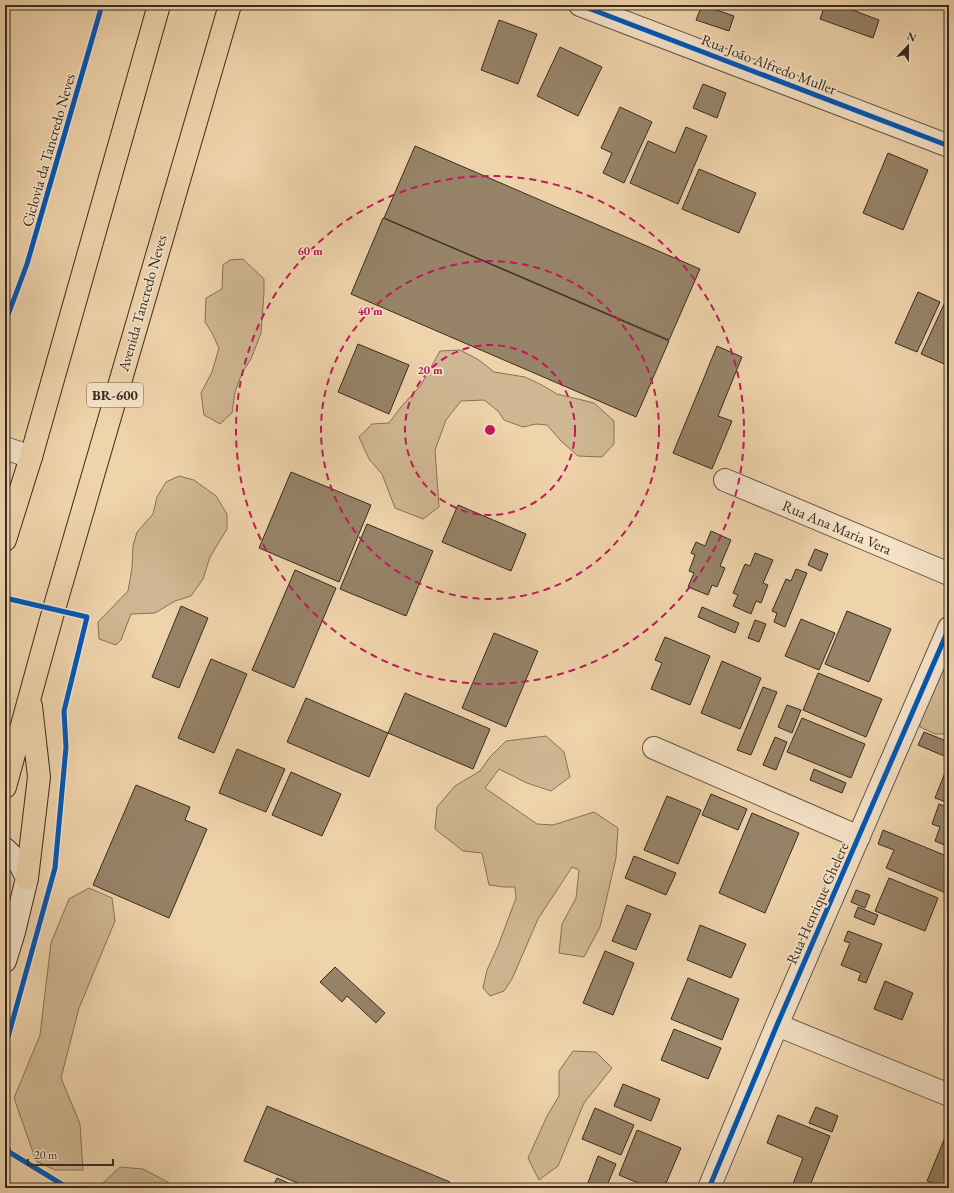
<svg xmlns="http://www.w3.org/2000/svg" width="954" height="1193" font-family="'EB Garamond',serif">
<rect width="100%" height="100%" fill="#efd3ab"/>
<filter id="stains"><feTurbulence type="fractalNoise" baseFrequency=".005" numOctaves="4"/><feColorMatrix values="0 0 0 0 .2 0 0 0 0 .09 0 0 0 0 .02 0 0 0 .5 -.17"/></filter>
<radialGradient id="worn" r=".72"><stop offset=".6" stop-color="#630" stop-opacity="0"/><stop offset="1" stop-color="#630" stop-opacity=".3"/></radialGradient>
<!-- green -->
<path fill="#d0b793" stroke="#84725a" d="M243,259l21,20v13l-3,41 -10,26 -9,14 -7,19 -3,21 -12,11 -16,-9 -3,-22 11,-21 7,-24 -7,-15 -7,-11 1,-24 16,-9 1,-24 7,-5z
M460,350l19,10 15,12 31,5 17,8 15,9 37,9 20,18v23l-12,13 -24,-1 -17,-15 -14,-16 -11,-1 -13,3 -19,-7 -6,-9 -14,-11 -23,1 -15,19 -11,30 4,57 -16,12 -28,-11 -13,-34 -13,-15 -10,-22 13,-13 17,-1 12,-16 20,-22 19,-34z
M179,476l15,4 22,16 11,18v15l-17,28 -7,22 -12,17 -16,5 -20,12 -24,1 -10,26 -5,5 -17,-6 -1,-17 30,-31 4,-23 1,-22 4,-14 16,-18 4,-17 9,-15z
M949,651v79l-4,4h-10l-15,-7 -1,-11z
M546,736l18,16 6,25 -19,14 -24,-8 -28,-14 -14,19 52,36 16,1 41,-13 24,16 -2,30 -16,69 -16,30 -25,-4 3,-29 14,-26 3,-28 -7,-3 -34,52 -26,60 -8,12 -14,5 -7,-8 4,-18 11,-24 18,-48 -1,-11h-11l-15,-2 -7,-32 -19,-2 -28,-22 2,-22 18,-21 25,-15 10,-14 16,-16z
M89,888l23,10 3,23 -36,87 -18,70 19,46 3,46h-28l-19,-9 -22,-63 26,-63 11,-92 18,-44z
M573,1051l23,1 16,16 -28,35 -26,63 -19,14 -11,-22 19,-42 12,-20v-25z
M120,1167l23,2 36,19h-84v-3l8,-2z"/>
<!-- building -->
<path fill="#978368" stroke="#382c20" d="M702,5l32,11 -5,15 -33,-11z
M825,5h14l40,15 -6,18 -53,-19z
M499,20l38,14 -19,50 -37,-14z
M560,47l42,20 -24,49 -41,-20z
M703,84l23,9 -9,25 -24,-10z
M620,107l32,15 -28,61 -21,-10 9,-20 -11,-5z
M686,127l21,9 -29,68 -48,-21 18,-42 27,12z
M415,146l285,123 -31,71 -285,-122z
M888,153l40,17 -25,60 -40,-17z
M699,169l57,24 -17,40 -57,-24z
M383,218l286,123 -33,76 -285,-123z
M918,292l22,10 -23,50 -22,-9z
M946,300l3,1v65l-28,-12z
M358,344l51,21 -20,49 -51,-22z
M717,346l25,11 -24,59 14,5 -20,48 -39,-16z
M291,472l80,33 -32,77 -80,-34z
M458,505l68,29 -15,37 -69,-29z
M367,524l66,27 -27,65 -66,-27z
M711,531l20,9 -11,26 5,2 -8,19 -5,-2 -4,10 -20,-8 6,-14 -5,-2 6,-16 -4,-2 5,-11 9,4z
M815,549l13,5 -7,17 -13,-6z
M755,553l18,7 -10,23 5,2 -7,18 -5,-2 -5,13 -18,-8 5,-11 -5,-2 12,-29 5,2z
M796,569l11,4 -22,54 -11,-5 3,-9 -5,-2 14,-32 5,2z
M295,570l41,18 -42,100 -42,-18z
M181,606l27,12 -29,70 -27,-11z
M702,607l37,16 -4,10 -37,-16z
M847,611l44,18 -22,53 -44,-18z
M801,619l34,14 -16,37 -34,-14z
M755,620l11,4 -7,18 -11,-4z
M494,633l44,18 -32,76 -44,-19z
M665,637l45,19 -20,49 -39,-16 11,-26 -7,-3z
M211,659l36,15 -33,79 -36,-15z
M722,661l39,17 -21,51 -39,-16z
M818,673l64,26 -16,38 -63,-27z
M763,687l14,5 -26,63 -14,-5z
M405,693l85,36 -17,40 -85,-36z
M306,698l82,35 -19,44 -82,-35z
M787,705l14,5 -9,23 -14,-6z
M802,718l63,26 -14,34 -64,-26z
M924,732l25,10v16l-31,-13z
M775,737l12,5 -11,28 -13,-5z
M237,749l48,20 -19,43 -47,-19z
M814,769l32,14 -4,10 -32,-13z
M946,770l3,1v32l-14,-5z
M291,772l50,22 -19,42 -50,-21z
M136,785l54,22 -5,13 22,9 -38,89 -76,-33z
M711,794l36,15 -9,21 -36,-15z
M667,796l34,14 -23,54 -34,-14z
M939,804l10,4v39l-14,-6 5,-14 -8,-3z
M752,813l47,20 -34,80 -46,-20z
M883,830l66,27v29l-3,7 -60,-25 8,-18 -16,-6z
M634,856l42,17 -10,22 -41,-17z
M889,878l49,20 -13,33 -50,-20z
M856,890l14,5 -5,13 -14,-6z
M627,905l24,9 -15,36 -24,-9z
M858,907l20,8 -4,10 -20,-8z
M700,925l46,19 -15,34 -44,-18z
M848,931l34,13 -16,39 -8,-3 3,-7 -20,-8 9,-22 -6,-2z
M605,951l29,12 -21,52 -30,-12z
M335,967l50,46 -9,10 -29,-27 -5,6 -22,-20z
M688,978l51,21 -17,41 -51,-21z
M885,981l28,12 -11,27 -28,-11z
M674,1029l47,19 -13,31 -47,-19z
M623,1084l37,15 -9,22 -37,-15z
M267,1106l183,76 -2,6h-138l-66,-27z
M816,1107l22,9 -6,16 -23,-9z
M595,1108l39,17 -13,30 -39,-16z
M778,1115l52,21 -21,52h-5l-11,-4 10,-26 -36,-15z
M637,1130l44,18 -17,40h-14l-31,-13z
M946,1135l3,1v52h-4l-18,-7z
M598,1156l18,8 -10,24h-20z
M277,1178l23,10h-28z"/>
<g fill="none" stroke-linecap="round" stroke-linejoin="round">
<defs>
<path id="street" d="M580,5l369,141
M5,448l26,9
M725,480l224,94
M654,748l205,89
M777,1025l172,70
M709,1188l68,-163 172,-397"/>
<path id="secondary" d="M5,849l15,15 7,14 -13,54 -9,29"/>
<path id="primary" d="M5,540l26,-83 128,-452
M5,787l49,-178 176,-604
M27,878l12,-101 -8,-71"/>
</defs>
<!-- street casing -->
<use href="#street" stroke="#665643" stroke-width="24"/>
<!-- secondary casing -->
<use href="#secondary" stroke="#382c20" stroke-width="24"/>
<!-- primary casing -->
<use href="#primary" stroke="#382c20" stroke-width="24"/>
<!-- street -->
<use href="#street" stroke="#f5e2c8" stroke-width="22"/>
<!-- secondary -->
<use href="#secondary" stroke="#f5e2c8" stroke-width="22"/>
<!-- primary -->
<use href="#primary" stroke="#efd3ab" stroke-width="22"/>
<defs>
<path id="cycleway" d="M580,5l369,141
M5,323l22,-59 75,-259
M5,598l82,19 -23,94 2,36 -11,121 -50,180
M5,1139l4,13 59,36
M709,1188l68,-163 172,-397"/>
</defs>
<!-- cycleway casing -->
<use href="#cycleway" stroke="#f5e2c8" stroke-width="8"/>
<!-- cycleway -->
<use href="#cycleway" stroke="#0057b8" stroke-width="5"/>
</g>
<!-- distance rings -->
<g fill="none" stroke="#c2185b" stroke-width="2" stroke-dasharray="7 5">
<circle cx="490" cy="430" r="85"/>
<circle cx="490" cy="430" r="169"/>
<circle cx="490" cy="430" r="254"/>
</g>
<g text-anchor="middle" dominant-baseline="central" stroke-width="3.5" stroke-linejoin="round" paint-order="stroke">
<!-- shield labels -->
<rect fill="#f5e2c8" stroke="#716352" stroke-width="1" x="87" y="383" width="56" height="24" rx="3"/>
<g font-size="14" font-weight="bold" fill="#382c20">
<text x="115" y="395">BR-600</text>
</g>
<!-- street labels -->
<g font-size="15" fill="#382c20" stroke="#f5e2c8">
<text transform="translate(769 64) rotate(21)">Rua João Alfredo Muller</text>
<text transform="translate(48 150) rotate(-74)">Ciclovia da Tancredo Neves</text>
<text transform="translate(142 303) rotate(-74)">Avenida Tancredo Neves</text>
<text transform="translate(837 527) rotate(23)">Rua Ana Maria Vera</text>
<text transform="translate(817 903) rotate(-66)">Rua Henrique Ghelere</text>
</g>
</g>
<circle cx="490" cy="430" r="6" fill="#c2185b" stroke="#f5e2c8" stroke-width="2"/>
<g font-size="12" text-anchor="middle" font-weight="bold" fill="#c2185b" stroke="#f5e2c8" stroke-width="3.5" stroke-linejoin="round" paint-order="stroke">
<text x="310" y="255">60 m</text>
<text x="370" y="315">40 m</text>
<text x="430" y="374">20 m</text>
</g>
<!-- margin -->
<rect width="954" height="1193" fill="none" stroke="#efd3ab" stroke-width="20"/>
<rect x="6" y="6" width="942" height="1181" fill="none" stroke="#382c20" stroke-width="2"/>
<rect x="10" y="10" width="934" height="1173" fill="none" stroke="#382c20"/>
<!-- north arrow -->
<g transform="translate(908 46) rotate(22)" stroke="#f5e2c8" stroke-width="3" paint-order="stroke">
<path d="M0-3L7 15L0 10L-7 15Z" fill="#382c20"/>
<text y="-6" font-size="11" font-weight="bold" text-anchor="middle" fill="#382c20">N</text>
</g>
<!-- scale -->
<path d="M28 1159v6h85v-6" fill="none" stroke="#382c20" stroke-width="2"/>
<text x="34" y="1159" font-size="12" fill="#382c20" stroke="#f5e2c8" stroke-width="3" paint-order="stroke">20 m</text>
<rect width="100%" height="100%" filter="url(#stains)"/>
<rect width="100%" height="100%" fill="url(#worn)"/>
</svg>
